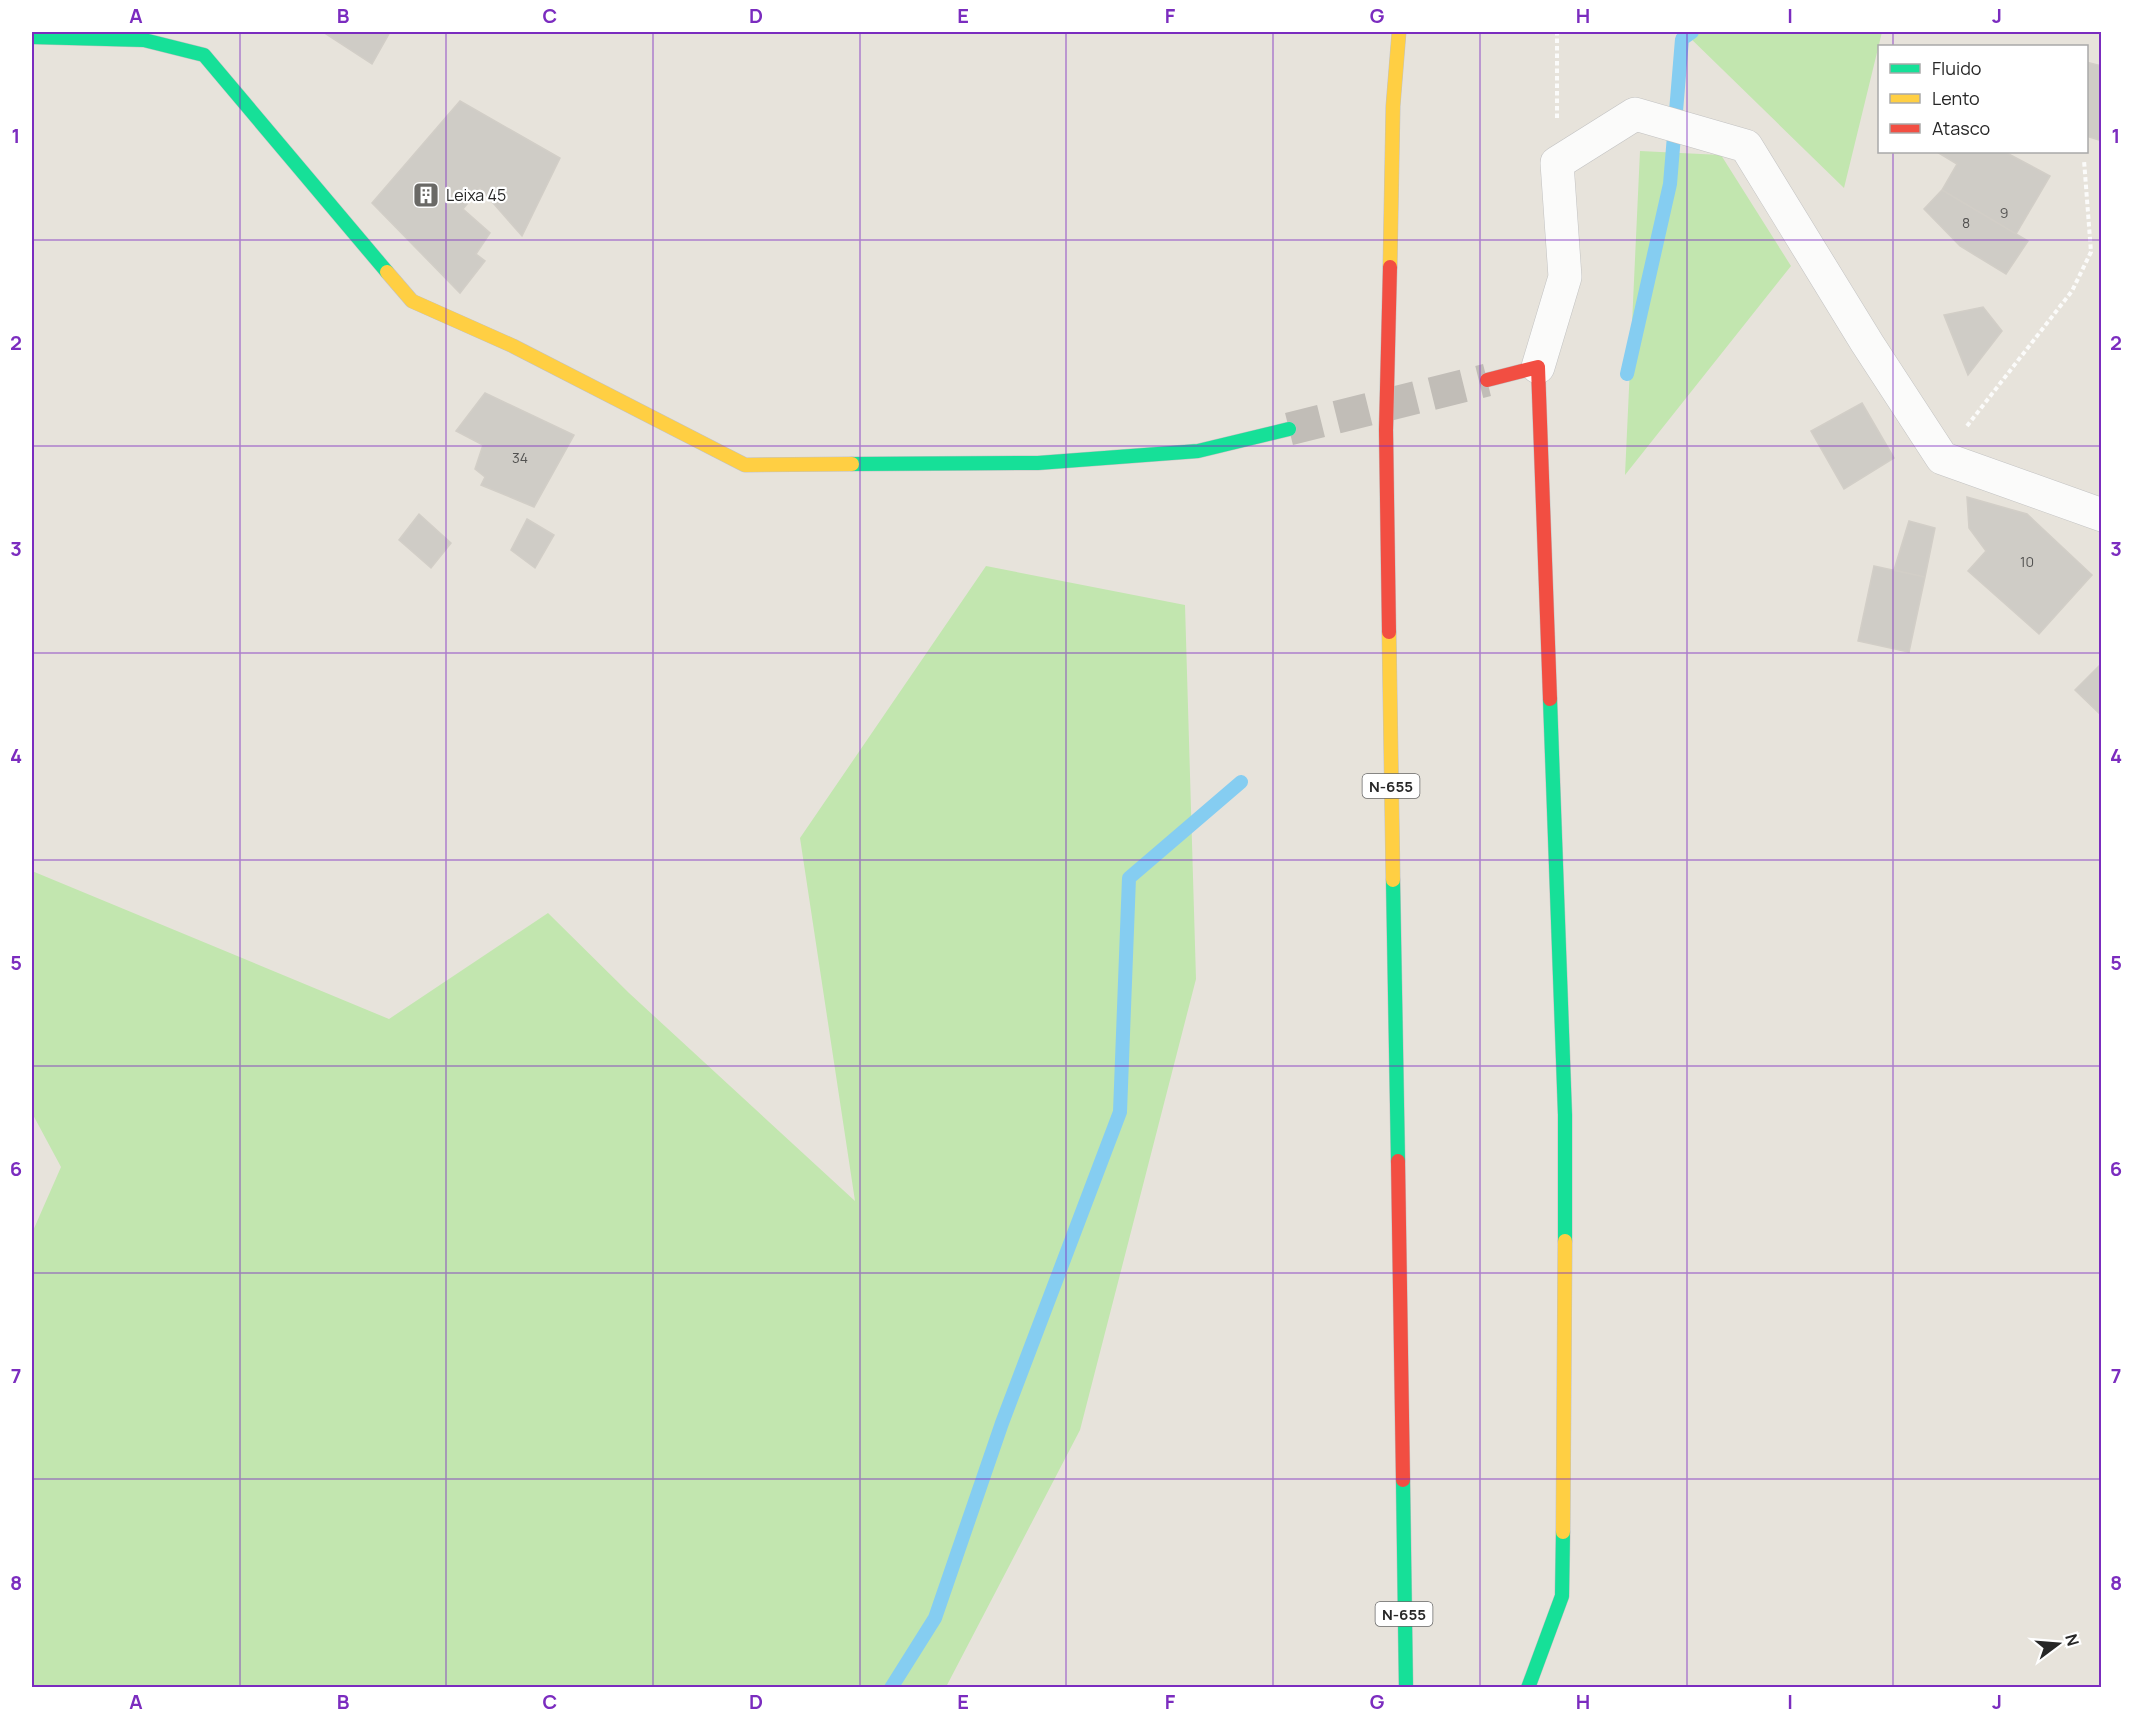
<svg xmlns="http://www.w3.org/2000/svg" width="2133" height="1719" font-family="Manrope,sans-serif">
<rect width="100%" height="100%" fill="#e7e3db"/>
<!-- green -->
<path fill="#c2e6af" d="M1684,32h198l-38,156z
M1640,151l81,4 70,111 -166,209z
M986,566l199,39 11,374 -116,451 -134,257h-914v-454l29,-66 -29,-54v-242l357,148 159,-106 81,80 226,208 -55,-363z"/>
<g fill="none" stroke-linecap="round" stroke-linejoin="round">
<!-- stream -->
<path stroke="#85cdf1" stroke-width="14" d="M1627,374l43,-190 12,-145 10,-7
M891,1688l44,-70 67,-195 118,-311 9,-234 112,-96"/>
</g>
<!-- building -->
<path fill="#cfccc6" stroke="#d2cec7" stroke-width="1.5" d="M323,32h67l-18,32z
M2086,62l16,4v75l-16,-5z
M460,101l100,57 -38,78 -42,-48 -17,21 27,24 -14,21 9,7 -25,32 -88,-90z
M1937,152h68l45,24 -34,58 -74,-44 15,-26z
M1942,190l86,51 -22,33 -46,-28 -36,-37z
M1983,307l19,24 -34,44 -24,-60z
M485,393l89,42 -40,72 -53,-22 4,-8 -10,-8 8,-24 -27,-14z
M1862,403l32,55 -50,31 -33,-58z
M1967,497l60,17 65,61 -53,59 -71,-63 18,-20 -17,-23z
M419,514l32,29 -20,25 -32,-28z
M527,519l27,16 -19,33 -24,-18z
M1909,521l26,7 -10,49 -31,-7z
M1874,566l51,11 -16,75 -51,-11z
M2102,663v53l-27,-26z"/>
<g fill="none" stroke-linecap="round" stroke-linejoin="round">
<!-- secondary-tunnel -->
<path stroke="#c1bdb7" stroke-width="33" stroke-dasharray="33 16" stroke-linecap="butt" d="M1289,429l198,-49"/>
<defs>
<path id="street" d="M1538,367l27,-90 -8,-114 78,-49 111,32 121,197 75,115 160,57"/>
<path id="fast" d="M32,37l112,3 60,15 183,217
M852,464l186,-1 160,-12 91,-22
M1550,699l15,416v126
M1393,880l5,281
M1403,1480l3,208
M1528,1688l34,-92 1,-64"/>
<path id="slow" d="M1390,267l3,-161 6,-74
M387,272l25,29 101,45 232,119 107,-1
M1389,632l4,248
M1563,1532l2,-291"/>
<path id="jam" d="M1487,380l51,-13 12,332
M1389,632l-3,-202 4,-163
M1398,1161l5,319"/>
</defs>
<!-- street casing -->
<use href="#street" stroke="#c2c2c2" stroke-width="34"/>
<!-- fast casing -->
<use href="#fast" stroke="#c2c2c2" stroke-width="15"/>
<!-- slow casing -->
<use href="#slow" stroke="#c2c2c2" stroke-width="15"/>
<!-- jam casing -->
<use href="#jam" stroke="#c2c2c2" stroke-width="15"/>
<!-- path -->
<path stroke="#fbfbfa" stroke-width="4" stroke-dasharray="4.5 3" stroke-linecap="butt" d="M1557,118v-86
M1967,426l105,-135 19,-39 -7,-92"/>
<!-- street -->
<use href="#street" stroke="#fbfbfa" stroke-width="33"/>
<!-- fast -->
<use href="#fast" stroke="#16e098" stroke-width="14"/>
<!-- slow -->
<use href="#slow" stroke="#ffcf43" stroke-width="14"/>
<!-- jam -->
<use href="#jam" stroke="#f24e42" stroke-width="14"/>
</g>
<!-- grid -->
<path fill="none" stroke="#7b2cbf" stroke-width="1.5" stroke-opacity="0.55" d="M240,32v1656M446,32v1656M653,32v1656M860,32v1656M1066,32v1656M1273,32v1656M1480,32v1656M1687,32v1656M1893,32v14M1893,152v1536M32,240h2070M32,446h2070M32,653h2070M32,860h2070M32,1066h2070M32,1273h2070M32,1479h2070"/>
<!-- icons -->
<defs>
<symbol id="building-square" viewBox="-11 -11 22 22"><rect x="-9" y="-9" width="18" height="18" rx="4" fill="#6a6966" stroke="#fff"/><path d="M-4-6H4V6H1V3H-1V6H-4ZM-2.5-4.3h1.7v1.8h-1.7ZM.8-4.3h1.7v1.8H.8ZM-2.5-1h1.7V.8h-1.7ZM.8-1h1.7V.8H.8Z" fill="#fff"/></symbol>
</defs>
<g fill-rule="evenodd">
<use href="#building-square" x="411" y="180" width="30" height="30"/>
</g>
<g text-anchor="middle" dominant-baseline="central" stroke-width="4.5" stroke-linejoin="round" paint-order="stroke">
<!-- number labels -->
<g font-size="14" fill="#525150">
<text x="2004" y="212">9</text>
<text x="1966" y="222">8</text>
<text x="520" y="457">34</text>
<text x="2027" y="561">10</text>
</g>
<!-- shield labels -->
<g fill="#fff" stroke="#686868" stroke-width="1.5">
<rect x="1362.5" y="774" width="57" height="24" rx="4.5"/>
<rect x="1375.5" y="1602" width="57" height="24" rx="4.5"/>
</g>
<g font-size="15" font-weight="bold" fill="#272727">
<text x="1391" y="786">N-655</text>
<text x="1404" y="1614">N-655</text>
</g>
<!-- poi labels -->
<g font-size="16" fill="#272727" stroke="#fff" text-anchor="start">
<text x="446" y="195">Leixa 45</text>
</g>
</g>
<!-- border -->
<rect width="2133" height="1719" fill="none" stroke="#ffffff" stroke-width="66"/>
<!-- legend -->
<rect x="1878" y="45" width="210" height="108" fill="#ffffff" stroke="#a9a9a9" stroke-width="1.5"/>
<rect x="1890" y="64" width="30" height="9" fill="#16e098" stroke="#a9a9a9" stroke-width="1.5"/>
<text x="1932" y="75" font-size="18" fill="#272727">Fluido</text>
<rect x="1890" y="94" width="30" height="9" fill="#ffcf43" stroke="#a9a9a9" stroke-width="1.5"/>
<text x="1932" y="105" font-size="18" fill="#272727">Lento</text>
<rect x="1890" y="124" width="30" height="9" fill="#f24e42" stroke="#a9a9a9" stroke-width="1.5"/>
<text x="1932" y="135" font-size="18" fill="#272727">Atasco</text>
<!-- north arrow -->
<g transform="translate(2058 1644) rotate(74)" stroke="#ffffff" stroke-width="4.5" paint-order="stroke">
<path d="M0-4.5L10 22L0 15L-10 22Z" fill="#272727"/>
<text y="-9" font-size="16" font-weight="bold" text-anchor="middle" fill="#272727">N</text>
</g>
<rect x="33" y="33" width="2067" height="1653" fill="none" stroke="#7b2cbf" stroke-width="2"/>
<g font-size="20" text-anchor="middle" font-weight="bold" fill="#7b2cbf">
<text x="136" y="23">A</text>
<text x="343" y="23">B</text>
<text x="550" y="23">C</text>
<text x="756" y="23">D</text>
<text x="963" y="23">E</text>
<text x="1170" y="23">F</text>
<text x="1377" y="23">G</text>
<text x="1583" y="23">H</text>
<text x="1790" y="23">I</text>
<text x="1997" y="23">J</text>
<text x="16" y="143">1</text>
<text x="2116" y="143">1</text>
<text x="16" y="350">2</text>
<text x="2116" y="350">2</text>
<text x="16" y="556">3</text>
<text x="2116" y="556">3</text>
<text x="16" y="763">4</text>
<text x="2116" y="763">4</text>
<text x="16" y="970">5</text>
<text x="2116" y="970">5</text>
<text x="16" y="1176">6</text>
<text x="2116" y="1176">6</text>
<text x="16" y="1383">7</text>
<text x="2116" y="1383">7</text>
<text x="16" y="1590">8</text>
<text x="2116" y="1590">8</text>
<text x="136" y="1709">A</text>
<text x="343" y="1709">B</text>
<text x="550" y="1709">C</text>
<text x="756" y="1709">D</text>
<text x="963" y="1709">E</text>
<text x="1170" y="1709">F</text>
<text x="1377" y="1709">G</text>
<text x="1583" y="1709">H</text>
<text x="1790" y="1709">I</text>
<text x="1997" y="1709">J</text>
</g>
</svg>
